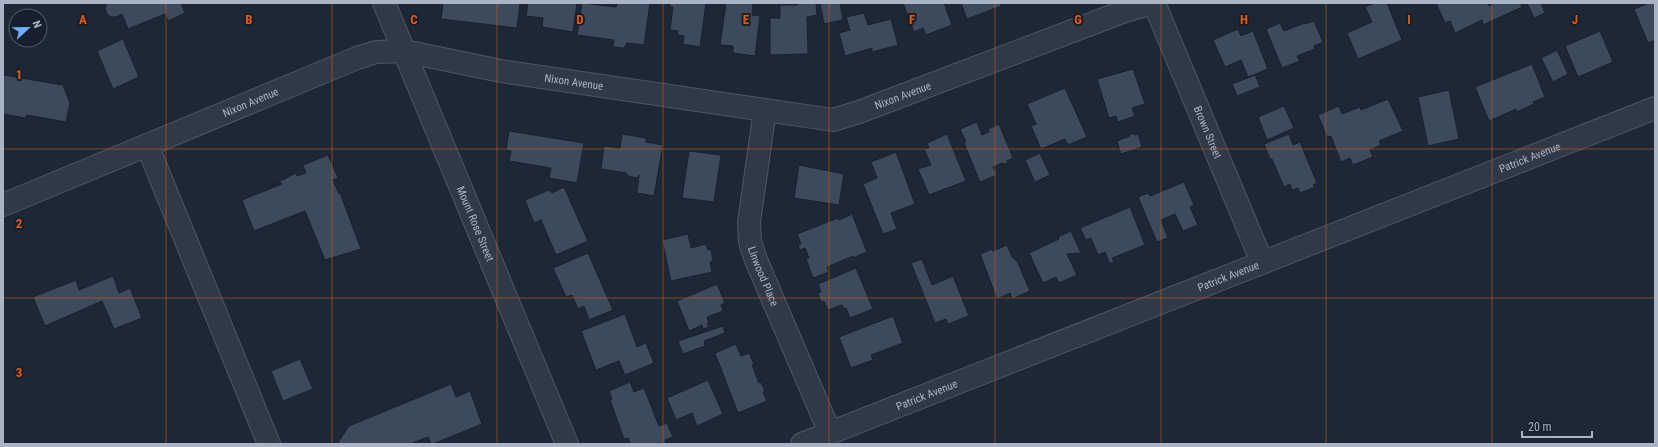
<svg xmlns="http://www.w3.org/2000/svg" width="1658" height="447" font-family="'Roboto Condensed',sans-serif">
<rect width="100%" height="100%" fill="#1c2836"/>
<!-- building -->
<path fill="#3d4a5c" stroke="#18212d" d="M107,3h74l4,10 -17,8 -3,-7 -37,15 -6,-15 -6,3h-5l-4,-3 -2,-6z
M443,3h77l-3,25 -76,-9z
M528,3h49l-4,29 -31,-5 1,-9 -17,-2z
M582,3l34,4 1,-4h33l-6,42 -17,-2 -3,5 -11,-1 1,-7 -37,-5z
M660,3h46l-6,44 -17,-3 1,-8 -7,-1 1,-4 -8,-1 3,-23h-3v-3z
M726,3h27l-1,12 8,1 -5,40 -22,-3v-7l-13,-1z
M797,3h19l1,12 -10,2 1,37 -38,1v-37h10v-13h18z
M820,3h20l3,17 -19,4z
M903,3h41l8,22 -26,10 -3,-7 -9,4z
M961,3h39l1,3 -34,13z
M1375,3h12l15,37 -44,19 -11,-26 25,-11 -7,-15z
M1436,3h52l1,3 6,-3h25l2,4 -39,18 -1,-5 -27,13 -5,-12 -5,2z
M1527,3h14l4,10 -11,5z
M1649,3h6v37l-7,3 -14,-34z
M864,13l4,12 23,-6 7,26 -26,7v-4l-27,8 -6,-23 11,-3 -4,-13z
M1314,21l9,21 -9,4 1,3 -18,7 3,5 -18,7 -16,-39 14,-6 4,8 21,-8v1z
M1238,29l3,7 12,-5 15,38 -20,8 -7,-17 -16,7 -12,-27z
M1600,31l13,31 -35,15 -13,-31z
M123,39l16,38 -26,12 -16,-38z
M1557,50l11,24 -15,8 -12,-24z
M1532,64l13,33 -12,5 1,2 -17,8 -1,-3 -27,12 -14,-34z
M1133,69l12,35 -13,4 3,8 -17,6 -2,-6 -7,2 -12,-39z
M3,75l60,10 7,18 -4,19 -39,-7 -2,3 -22,-4z
M1255,75l5,12 -23,9 -5,-12z
M1065,88l22,49 -19,8 -3,-6 -24,10 -10,-23 5,-2 -9,-20z
M1449,90l10,49 -31,7 -10,-49z
M1388,99l15,32 -24,10 2,4 -11,5 3,7 -20,8 -3,-7 -9,4 -10,-26 -4,1 -9,-22 21,-9 3,8 18,-7 1,3z
M1284,106l10,22 -27,12 -9,-23z
M977,122l5,13 7,-3 -1,-3 11,-5 14,34 -6,3 1,2 -5,1 -1,-1 -9,4 4,8 -17,7 -16,-39 2,-1 -6,-13z
M509,131l75,12 -7,40 -28,-5 2,-10 -42,-7 2,-10 -5,-1z
M1134,133v2l4,-1 4,13 -21,7 -4,-13 13,-5 -1,-1z
M622,134l24,4v4l17,3 -9,51 -17,-3 2,-18 -2,3 -9,-2 -2,-3 -25,-4 3,-23 16,2z
M947,134l19,47 -37,14 -11,-26 13,-4 -7,-16 5,-1 -2,-5z
M1289,134l4,11 7,-3 17,41 -4,2 2,2 -15,6 -2,-5 -6,2 -2,-6 -6,3 -12,-28h-2l-6,-15z
M689,151l32,4 -7,47 -32,-4z
M896,152l19,52 -24,9 6,16 -14,5 -20,-50 14,-6 -6,-16z
M1040,153l10,22 -15,7 -10,-22z
M328,155l10,23 -5,2 6,14 1,-1 21,56 -36,11 -20,-49 -51,20 -12,-31 40,-16 -2,-2 -10,4 26,-13 1,3 9,-3 -3,-8z
M799,165l45,9 -5,31 -45,-7z
M1184,182l10,23 -4,2 8,18 -15,6 -8,-17 -14,6 7,18 -11,4 -19,-45 10,-4 2,3z
M564,187l24,54 -32,14 -15,-35 -7,3 -9,-23 24,-10 3,3z
M1130,207l15,38 -33,13 2,4 -4,2 -5,-12 -7,3 -7,-17 -5,2 -6,-12z
M852,214l15,38 -14,6v-2l-26,11 2,5 -16,6 -7,-19 3,-1 -4,-10 -5,2 -2,-5 3,-1 -4,-10 41,-16 1,2z
M1071,231l10,22 -14,1 10,21 -18,8 -3,-6 -13,6 -14,-30 30,-14 -1,-2z
M688,234l3,14 15,-4 2,6 3,-1 2,12 -3,1 2,10 -41,9 -9,-41z
M1007,245l5,12 5,4 13,30 -18,8 -2,-6 -13,6 -17,-45 12,-5 1,2z
M588,253l25,57 -24,10 -5,-14 -6,3 -6,-14 -6,2 -13,-29z
M922,259l10,26 21,-9 16,40 -21,8 -2,-5 -11,4 -24,-60z
M856,268l17,41 -23,9 -4,-10 -2,1 -2,-4 -14,5 -4,-9 -3,1 -3,-9 3,-1 -3,-8z
M113,276l6,17 11,-5 12,30 -28,11 -12,-28 -57,25 -12,-29 43,-17 3,10z
M717,284l8,19 -4,2 2,6 -16,6 2,6h-2l2,4 -6,2 -1,-4 -13,6 -12,-30z
M625,314l12,33 9,-4 8,20 -29,12 -6,-14 -23,9 -15,-39z
M893,316l10,27 -32,12 2,5 -22,8 -12,-31z
M723,326l2,7 -21,8 1,5 -22,8 -5,-13z
M736,344l5,12 8,-3 5,11 -2,1 7,18 2,-1 4,9 -2,1 4,9 -29,12 -23,-60z
M300,359l13,30 -30,12 -12,-30z
M708,380l15,34 -26,12 -5,-13 -16,7 -9,-22z
M630,382l4,10 10,-4 15,38 8,-3 6,14 -8,3 1,3 -36,1 -2,-6 -4,1 -14,-39 2,-1 -3,-8z
M451,384l5,13 14,-6 12,33 -49,20h-2l-3,-7 -18,7h-73l12,-18z"/>
<g fill="none" stroke-linecap="round" stroke-linejoin="round">
<defs>
<g id="minor">
<path id="s1" d="M384,3l183,441"/>
<path id="s2" d="M1154,3l108,259"/>
<path id="s3" d="M765,110l-16,112 1,20 6,18 74,173"/>
<path d="M147,145l122,299"/>
<path id="s4" d="M3,205l354,-147 19,-6 28,-1 97,20 332,49 26,-8 266,-101 29,-8"/>
<path id="s5" d="M802,444l853,-336"/>
</g>
</defs>
<!-- minor casing -->
<use href="#minor" stroke="#4d5765" stroke-width="24"/>
<!-- minor -->
<use href="#minor" stroke="#303a47" stroke-width="22"/>
</g>
<!-- grid -->
<path fill="none" stroke="#e8590c" stroke-width="1" stroke-opacity="0.55" d="M166,3v441M332,3v441M497,3v441M663,3v441M829,3v441M995,3v441M1161,3v441M1326,3v441M1492,3v441M3,149h1652M3,298h1652"/>
<g text-anchor="middle" dominant-baseline="central" stroke-width="4" stroke-linejoin="round" paint-order="stroke">
<!-- street labels -->
<g font-size="11" fill="#a9b4c5" stroke="#161f2b">
<text stroke="none"><textPath href="#s4" startOffset="604">Nixon Avenue</textPath></text>
<text stroke="none"><textPath href="#s4" startOffset="940">Nixon Avenue</textPath></text>
<text stroke="none"><textPath href="#s4" startOffset="268">Nixon Avenue</textPath></text>
<text stroke="none"><textPath href="#s2" startOffset="140">Brown Street</textPath></text>
<text stroke="none"><textPath href="#s5" startOffset="782">Patrick Avenue</textPath></text>
<text stroke="none"><textPath href="#s1" startOffset="239">Mount Rose Street</textPath></text>
<text stroke="none"><textPath href="#s3" startOffset="170">Linwood Place</textPath></text>
<text stroke="none"><textPath href="#s5" startOffset="458">Patrick Avenue</textPath></text>
<text stroke="none"><textPath href="#s5" startOffset="134">Patrick Avenue</textPath></text>
</g>
</g>
<g font-size="13" text-anchor="middle" font-weight="bold" fill="#e8590c" stroke="#161f2b" stroke-width="4" stroke-linejoin="round" paint-order="stroke">
<text x="83" y="24">A</text>
<text x="249" y="24">B</text>
<text x="414" y="24">C</text>
<text x="580" y="24">D</text>
<text x="746" y="24">E</text>
<text x="912" y="24">F</text>
<text x="1078" y="24">G</text>
<text x="1244" y="24">H</text>
<text x="1409" y="24">I</text>
<text x="1575" y="24">J</text>
<text x="19" y="79">1</text>
<text x="19" y="228">2</text>
<text x="19" y="377">3</text>
</g>
<!-- border -->
<rect width="1658" height="447" fill="none" stroke="#a9b4c5" stroke-width="8"/>
<!-- north arrow -->
<g transform="translate(28 28) rotate(68)"><circle r="19" fill="#161f2b" stroke="#515b69"/>
<path d="M0-3L7 15L0 10L-7 15Z" fill="#74aeff"/>
<text y="-6" font-size="11" font-weight="bold" text-anchor="middle" fill="#a9b4c5">N</text>
</g>
<!-- scale -->
<path d="M1522 431v6h70v-6" fill="none" stroke="#a9b4c5" stroke-width="2"/>
<text x="1528" y="431" font-size="12" fill="#a9b4c5" stroke="#161f2b" stroke-width="3" paint-order="stroke">20 m</text>
</svg>
